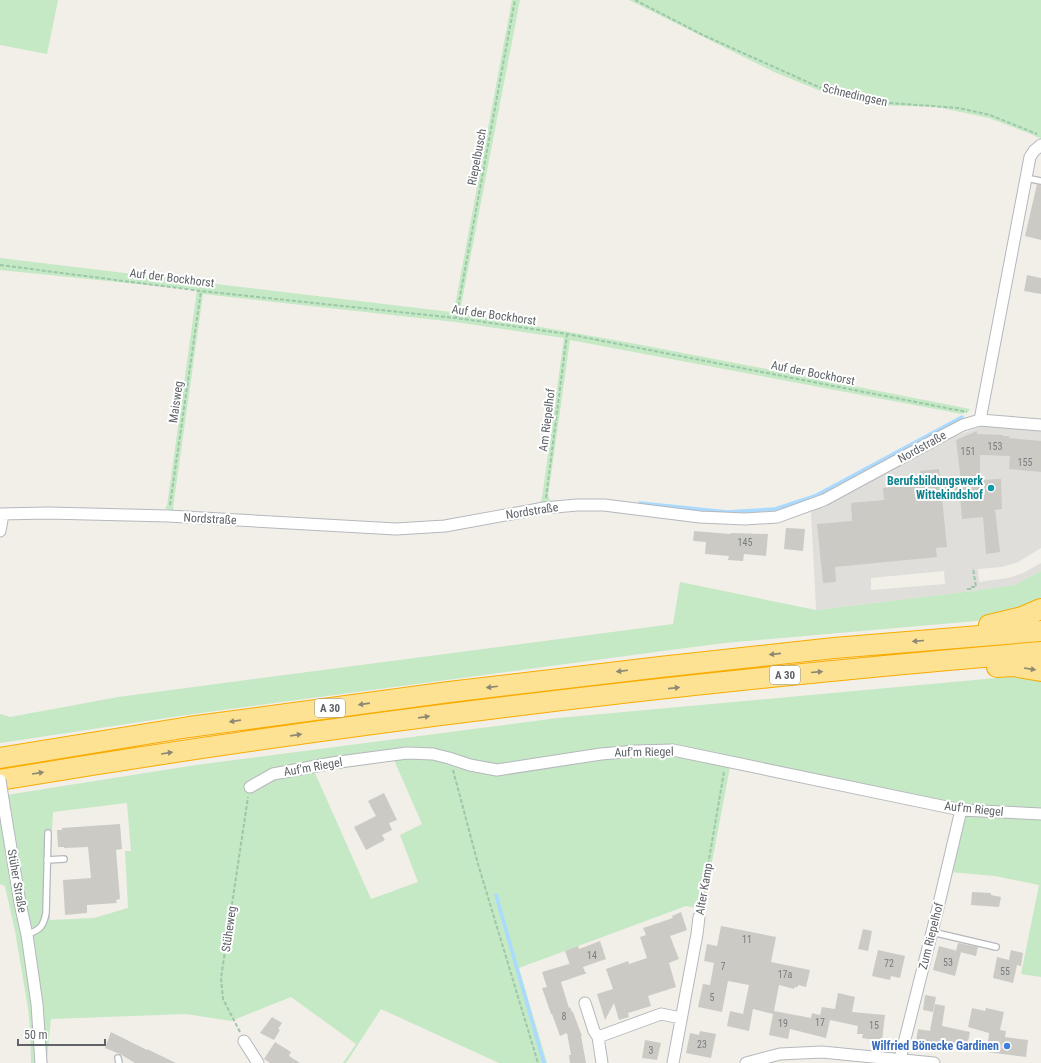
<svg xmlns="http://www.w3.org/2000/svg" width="1041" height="1063" font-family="'Roboto Condensed',sans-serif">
<rect width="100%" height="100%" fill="#f1efe8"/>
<!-- industrial -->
<path fill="#e0deda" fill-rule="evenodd" d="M983,426l58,5v117l-23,14 -16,5 -24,2 1,13 29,-4 15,-5 18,-10v8l-26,14 -42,6 -157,19 -5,-98 142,-75zM944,571l1,13 -74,6v-12z"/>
<!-- green -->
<path fill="#c5e8c5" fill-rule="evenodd" d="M0,0h58l-11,54 -47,-9z
M512,0h8l-60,311 2,3c170,27 339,62 508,95l-1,2 -7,3 -392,-74 -22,156 3,6 -11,2 2,-6 22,-160 -109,-16 -252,-28 -30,214 2,5 -10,-5 2,-2 30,-216 -197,-20v-12l451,54 3,-1z
M629,0h412v139l-10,-5 -42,-16 -52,-11 -61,-2 -53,-13 -49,-20z
M1041,571v29l-45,17 -20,4 -251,22 -62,8 -470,63 -193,29v-29l10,3 108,-20 555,-73 7,-42 136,28 157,-19 42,-6z
M1041,674v303l-20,-3 18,-89 -44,-9 -45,-4 4,-54 -2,-5 -222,-46 -27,142 -17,-3 -167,62 28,95h-48l-118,-54 -35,54h-3l13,-19 -65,-47 -60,24 -45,-7 -135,5 -4,41 1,3h-17l-1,-34 -2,-21 -13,-77 -10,-45 -5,-2v-88l196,-31 362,-47zM394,760l28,64 -22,11 18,47 -47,17 -56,-126zM127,803l4,48h-6l3,57 -34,10 -44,2v-53l3,-55z"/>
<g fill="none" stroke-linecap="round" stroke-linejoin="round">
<!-- stream -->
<path stroke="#aadaff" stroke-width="3.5" d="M640,503l87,9 48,-3 40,-13 147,-79
M496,895l48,168"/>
</g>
<!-- building -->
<path fill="#cccac5" d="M1037,184l4,1v55l-16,-4z
M1027,275l14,3v16l-17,-3z
M977,431v3l26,1v1h6v2l32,3v31l-32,-3 1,-13 -30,-1v25l21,-1 1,30 -7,1 5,42 -14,2 -3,-37 -21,2 -2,-22 -18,1 5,49 -11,1 1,9 -102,10 1,15 -13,1 -6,-59 35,-3 -1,-18 33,-3 -1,-12 38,-4 -1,-13 19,-2 1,14 21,-2 -5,-41z
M786,528l19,1 -2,22 -19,-2z
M694,531l36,3 1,-1 37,1 -2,22 -22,-2 -1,7 -15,-1 1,-4 -24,-2 1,-12 -13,-1z
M384,793l13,27 -8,3 3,7 -10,5 3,5 -19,10 -12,-23 22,-11 -8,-15z
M120,824l2,25 -6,1 4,49 -4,1 1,3 -30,2v8l-22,2 -2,-35 28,-2 -3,-31 -24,1v-1h-6l-1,-17h5v-2z
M972,892l19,1v2l10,2 -2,10 -28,-2z
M681,912l6,18 -17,6 9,23 -10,4 7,24 -28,9 3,10 -23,7 1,4 -10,3 -5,-17 -9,17 -8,-26 16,-5 -7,-20 22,-8 1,3 18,-6 -7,-21 6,-2 -3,-7 30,-10 -1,-2z
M721,926l55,11 -5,25 39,8 -4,17 -8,-2v2h-3l-1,2 -15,-4 -5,26 37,7 1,-5 8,2 2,-8 13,2 3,-16 17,4 -3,15 33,3 -3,26 -20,-3 1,-4h-6l1,-8 -28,-6 -4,18 -36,-9 -2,10 -19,-4 4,-21 -20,-5 -4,22 -22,-5 3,-15 13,3 6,-29 -21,-4 -6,31 -24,-5 5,-23 7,1 4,-22 -10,-2 3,-17 10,2z
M863,929l9,2 -4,20 -10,-2z
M600,941l6,18 -23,8 2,5 2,1 -26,9 8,26 1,-1 2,5h1l9,24h-1l5,27h-16l-1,-8h2l-4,-22 -7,3 -8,-22h-1l-9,-26 5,-1 -5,-15 27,-8 1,1 -5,-14 13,-5 1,3z
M958,943l20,4 -2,9 -20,-5z
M939,946l22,6 -6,24 -22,-6z
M878,950l27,6 -5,22 -9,-2 -1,4 -18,-4z
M1011,950l12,3 -2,13 -4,-1 -4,18 -20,-5 4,-21 12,3z
M925,995l11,2 -3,15 -10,-2z
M935,1004l10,2 -3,20 28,6 -4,19 -28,-7v2l-22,-4 2,-13 12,2z
M972,1008l13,3 1,-3 18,4 -4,18 6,1 -1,6 23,3 -2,17 -39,-5 2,-19 -21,-6z
M272,1017l10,6 -4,6 2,1 -6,10 -14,-7z
M700,1031l16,3 -5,24 -25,-5 4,-20 9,2z
M111,1032l36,18v-1l29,14h-41l-15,-9 -15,-6z
M645,1040l16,3 -4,17 -15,-2z
M275,1042l16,10 -2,4 11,7h-30l-6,-4z"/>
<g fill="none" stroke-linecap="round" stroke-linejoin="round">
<defs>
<path id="lane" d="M1026,178l15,3
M47,860l17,-1
M932,932l64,15
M27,935c13,-6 16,-7 19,-22l2,-80
M118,1058l1,5"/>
<path id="street" d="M980,420l50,-263 4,-6 7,-6
M0,514l48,-1 120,3 228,13 49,-3 99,-18 33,-3h27l96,12 45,2 32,-2 47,-17 118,-64 21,-11 17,-5 61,5
M0,531l3,-17
M250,787l23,-13 59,-11 75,-10 26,1 16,4 21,7 27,5 104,-16 35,-3 37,-1 288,60 80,4
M5,812l15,91 7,32 10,69 4,59
M585,1003l9,28 4,6 4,26
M598,1037l63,-23 20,4
M244,1041l14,22
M673,1063l24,-129 2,-17
M746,1063l34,-9 42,-2 112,11
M899,1063l37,-147 25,-106"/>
<path id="highway" d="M989,625l33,-8 19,-8
M997,667l16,-1 28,5
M0,758l189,-31 260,-35 211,-25 174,-19 207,-17
M0,780c345,-58 693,-99 1041,-128"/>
</defs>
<!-- lane casing -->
<use href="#lane" stroke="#b5b8bc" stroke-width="8"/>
<!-- street casing -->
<use href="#street" stroke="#b5b8bc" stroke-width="13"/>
<!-- highway casing -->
<use href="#highway" stroke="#f9ab00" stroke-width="22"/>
<!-- path -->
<path stroke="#9cc7a9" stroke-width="2" stroke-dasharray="4 2" stroke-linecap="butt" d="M635,0l68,35 120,54 53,13 83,6 31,7 47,19
M0,265l201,26 255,27 111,16 400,78
M456,318l59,-318
M546,498l21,-164
M170,505l31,-214
M967,589h3v-2h6l-3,-19
M453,770l25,94 60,199
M701,906l23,-134
M240,1032l-17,-33 -2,-21 27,-181"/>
<!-- lane -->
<use href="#lane" stroke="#fff" stroke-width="5.5"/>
<!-- street -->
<use href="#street" stroke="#fff" stroke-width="11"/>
<!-- highway -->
<use href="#highway" stroke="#fde293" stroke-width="20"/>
<defs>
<path id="street-bridge" d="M0,780l5,32"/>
</defs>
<!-- street-bridge casing -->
<use href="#street-bridge" stroke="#b5b8bc" stroke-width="13" stroke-linecap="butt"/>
<!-- street-bridge -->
<use href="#street-bridge" stroke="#fff" stroke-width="11"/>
</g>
<!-- one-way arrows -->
<defs><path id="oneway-solid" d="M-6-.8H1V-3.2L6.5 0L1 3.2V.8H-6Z"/></defs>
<g fill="#8e8975">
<use href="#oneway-solid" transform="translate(918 641) rotate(175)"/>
<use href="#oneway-solid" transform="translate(775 654) rotate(174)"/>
<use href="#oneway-solid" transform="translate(1030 669) rotate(9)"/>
<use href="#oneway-solid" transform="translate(622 671) rotate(173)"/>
<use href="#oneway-solid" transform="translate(817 672) rotate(-5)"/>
<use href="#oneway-solid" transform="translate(492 687) rotate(173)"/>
<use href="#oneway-solid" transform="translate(674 688) rotate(-6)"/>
<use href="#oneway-solid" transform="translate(364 704) rotate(172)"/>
<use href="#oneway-solid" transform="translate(424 717) rotate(-8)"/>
<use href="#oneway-solid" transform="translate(235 721) rotate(172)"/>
<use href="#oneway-solid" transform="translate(296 735) rotate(-8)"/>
<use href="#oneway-solid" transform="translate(167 753) rotate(-9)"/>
<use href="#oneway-solid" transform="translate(38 773) rotate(-9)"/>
</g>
<!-- markers -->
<circle fill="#0f9aa8" stroke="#fff" stroke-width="1.5" cx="991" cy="488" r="4"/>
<circle fill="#3f7fe0" stroke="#fff" stroke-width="1.5" cx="1007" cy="1046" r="4"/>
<g text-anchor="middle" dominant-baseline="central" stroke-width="4" stroke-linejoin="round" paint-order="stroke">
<!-- number labels -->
<g font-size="10" fill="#7a7d7f">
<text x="995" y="446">153</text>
<text x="968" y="451">151</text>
<text x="1025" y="462">155</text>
<text x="745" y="542">145</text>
<text x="747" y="939">11</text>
<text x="592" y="955">14</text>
<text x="948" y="962">53</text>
<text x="889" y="963">72</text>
<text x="723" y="966">7</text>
<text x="1005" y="971">55</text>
<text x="785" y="974">17a</text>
<text x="712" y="997">5</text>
<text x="564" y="1016">8</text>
<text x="820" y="1022">17</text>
<text x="783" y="1023">19</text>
<text x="874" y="1025">15</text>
<text x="702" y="1044">23</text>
<text x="651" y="1050">3</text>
</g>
<!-- shield labels -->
<g fill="#fff" stroke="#8f9295" stroke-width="1">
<rect x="770" y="666" width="30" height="18" rx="3"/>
<rect x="315" y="699" width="30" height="18" rx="3"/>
</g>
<g font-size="11" font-weight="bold" fill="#5f6368">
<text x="785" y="675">A 30</text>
<text x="330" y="708">A 30</text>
</g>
<!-- street labels -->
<g font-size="12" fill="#5f6368" stroke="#fff">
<text transform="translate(855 95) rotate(13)">Schnedingsen</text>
<text transform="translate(477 157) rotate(-79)">Riepelbusch</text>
<text transform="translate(172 278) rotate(7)">Auf der Bockhorst</text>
<text transform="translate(494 315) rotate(8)">Auf der Bockhorst</text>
<text transform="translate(813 373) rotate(11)">Auf der Bockhorst</text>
<text transform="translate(176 402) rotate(-82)">Maisweg</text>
<text transform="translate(547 420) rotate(-83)">Am Riepelhof</text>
<text transform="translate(922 447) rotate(-29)">Nordstraße</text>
<text transform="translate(532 511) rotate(-9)">Nordstraße</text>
<text transform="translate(210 519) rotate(3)">Nordstraße</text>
<text transform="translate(644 752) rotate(-1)">Auf'm Riegel</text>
<text transform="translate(313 767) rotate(-10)">Auf'm Riegel</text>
<text transform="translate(974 809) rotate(6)">Auf'm Riegel</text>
<text transform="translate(17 881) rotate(80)">Stüher Straße</text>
<text transform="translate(704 889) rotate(-80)">Alter Kamp</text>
<text transform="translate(229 929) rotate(-82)">Stüheweg</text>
<text transform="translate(931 936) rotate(-76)">Zum Riepelhof</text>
</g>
<!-- culture labels -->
<g font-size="12" font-weight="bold" fill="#0d838f" stroke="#fff" text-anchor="end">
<text x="983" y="481">Berufsbildungswerk<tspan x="983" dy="14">Wittekindshof</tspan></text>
</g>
<!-- shop labels -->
<g font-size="12" font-weight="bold" fill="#366cbe" stroke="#fff" text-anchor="end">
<text x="999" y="1046">Wilfried Bönecke Gardinen</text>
</g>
</g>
<!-- scale -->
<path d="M18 1039v6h87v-6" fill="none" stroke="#5f6368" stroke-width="2"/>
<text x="24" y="1039" font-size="12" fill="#5f6368" stroke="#ffffff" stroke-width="3" paint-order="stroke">50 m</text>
</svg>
